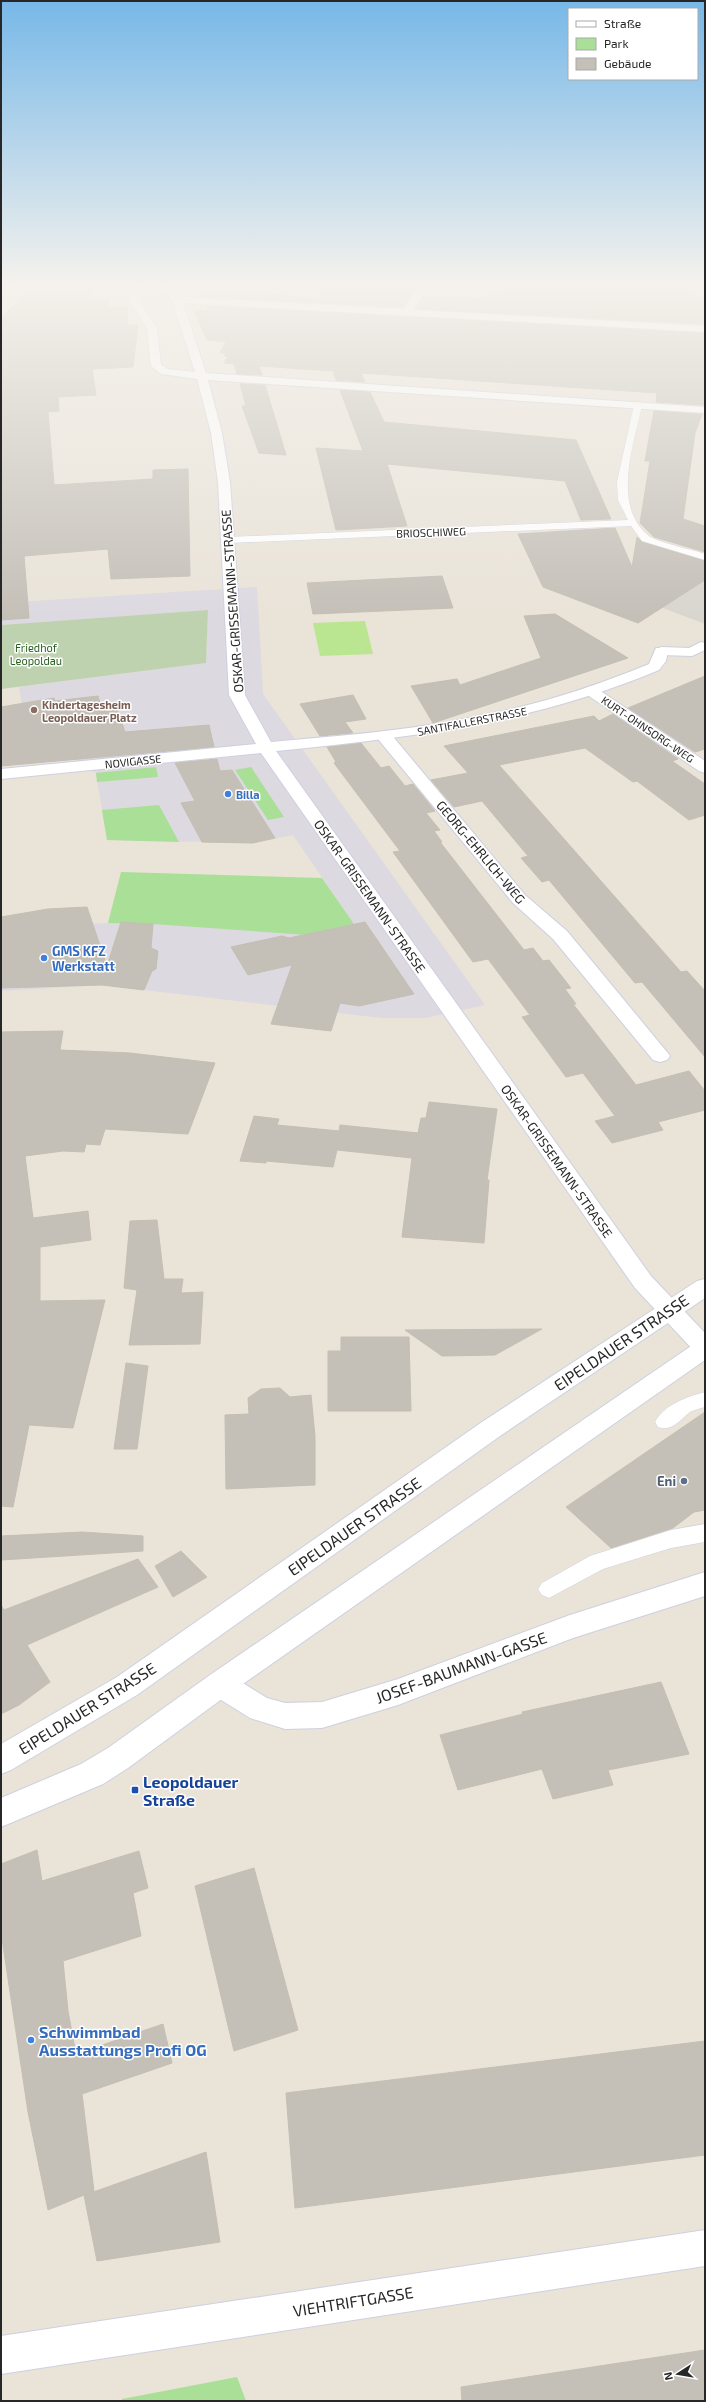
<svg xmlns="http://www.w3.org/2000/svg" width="706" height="2402" font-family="'Exo 2',sans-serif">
<rect width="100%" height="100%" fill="#e9e3d8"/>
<!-- industrial -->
<path fill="#dcd9e1" d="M257,587l6,107 222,311 -60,13h-43l-280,-33 -101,6v-57l34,-6 86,-6 233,2 -61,-89 -40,8 -146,-3 -11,-67 -20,-11 -2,-10 -52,-47 -3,-18 187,-24 2,-53 -207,15v-22z"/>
<!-- green -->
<path fill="#a9df96" d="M156,767l2,10 -61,5 -1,-9z
M251,767l33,50 -16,3 -33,-50z
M159,805l20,37 -72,-2 -5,-30z
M121,872l201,6 32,46 -47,11 -154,-11 -45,-1z
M237,2377l9,24h-124v-2z"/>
<!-- cemetery -->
<path fill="#bed2b0" d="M208,610l-2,53 -205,26v-64z"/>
<!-- pitch -->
<path fill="#bbe691" d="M365,621l8,33 -53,2 -7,-33z"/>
<!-- plaza -->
<path fill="#d9d6cf" d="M705,580v44l-42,-16 -3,-4z"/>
<!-- building -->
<path fill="#c4c0b8" stroke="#c4bfb2" d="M312,281h107l-16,26 -201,-10 -3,-6 86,4 39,5z
M522,281h159l24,20v23l-289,-15 8,-13 58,3z
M29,290l64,2 -7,7h24l-4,8h22l-1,18h11l-5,42 -41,2 4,26 -38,2 1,14 -11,1 6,73 99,-6v-9l35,-1 2,107 -79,3 -3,-30 -84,7 5,62 -28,2v-302z
M206,306l499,27v71l-1,1 -48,-3 1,-9 -296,-20 4,9 -29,-2 -3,-9 -74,-5 3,9 -25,-1 -3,-10 -10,-1 4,-7h-4l2,-3h-6l6,-11 -19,-2 -13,-29 15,-1z
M240,384l25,1 21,70 -27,-2 -17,-47h4z
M340,390l30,2 14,30 192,18 35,79 -30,1 -16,-39 -178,-17 20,62 -71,4 -20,-82 47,3z
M654,411l48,3 -7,19 -12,86 22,7v26l-51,-15 -14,-14 10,-62h-5z
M615,528l17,39 5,-30 5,5 63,19v19l-67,43 -95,-36 -25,-53z
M442,576l11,32 -140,6 -6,-31z
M555,614l73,44 -195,65 -22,-37 46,-7 3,6 81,-27 -17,-42z
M705,676v73l-10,3 -67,-44z
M353,695l13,24 -21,3 8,11 -33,3 -20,-32z
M98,696l4,15 15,-2 8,23 84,-7 5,22 -213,19v-59l53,-9 1,3z
M613,714l65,45 -6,2 33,23v31l-16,5 -52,-39 -4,1 -48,-34 -86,17 182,207 6,-1 18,20v66l-63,-75 -7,1 -86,-103 -7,2 -21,-24 7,-2 -46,-55 -28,6 -23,-27 37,-7 -24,-27 150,-30 5,5z
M361,743l20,25 8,-2 16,20 8,-2 22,27 -9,2 14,17 -6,1 8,11h-2l84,108 9,-2 10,13 6,-1 22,28 -6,1 11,15h-3l63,81 53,-14 16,20v19l-47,12 5,8 -51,13 -17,-22 20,-5 -32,-43 -17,4 -44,-60 8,-2 -42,-56 -15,3 -80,-110 7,-1 -66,-88 2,-1 -9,-15z
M217,759l3,12 12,-1 43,68 -22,5 -51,-1 -21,-39 14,-2 -20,-38z
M87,907l20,59 14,-44 32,2 -2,24 7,3 -2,18 -4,2 -8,19 -42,-5 -101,3v-71l47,-8z
M365,922l49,72 -55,12 -19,-3 -9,28 -60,-7 21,-59 -44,10 -17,-28 51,-11 7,2z
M63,1031l-3,19 70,3 85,10 -27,71 -83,-5 -5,16 -14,-1 -2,8 -21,-1 -38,5 8,62 55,-7 3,29 -51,7v54l65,-1 -32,128 -44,-3 -16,82 -12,-1v-474z
M429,1102l68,7 -10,71h2l-5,63 -82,-6 10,-79 -75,-8 -4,17 -67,-6v2l-26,-2 14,-45 25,3 -2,6 62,6 1,-6 78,8 3,-15h5z
M157,1220l7,59h19l-2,14 22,-1 -3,52 -71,1 8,-55 -13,-2 6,-67z
M542,1329l-47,26 -53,1 -37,-26z
M341,1337h68l2,74h-83v-60h13z
M126,1363l22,3 -11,83h-23z
M280,1388l10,9 21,-2 4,41v49l-89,4 -1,-74 24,-1 -1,-16 13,-9z
M705,1412v98l-11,2 -21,16 -62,20 -45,-41z
M82,1532l61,4v15l-142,9v-24z
M181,1551l26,26 -34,20 -18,-31z
M138,1559l20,28 -131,58 23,37 -31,23 -18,9v-109l3,5z
M661,1682l28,72 -81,16 5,15 -60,14 -11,-30 -84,21 -18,-55 83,-21 -1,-2z
M37,1850l5,31 97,-30 9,37 -15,5 8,43 -78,25 5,50 8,43 87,-30 9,39 -90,31 12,97 -9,4 121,-43 14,90 -123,19 -13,-66 -36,15 -20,-98 -27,-180v-68z
M254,1868l44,162 -64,21 -39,-165z
M705,2041v114l-410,53 -9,-115z
M705,2350v51h-243l-1,-14z"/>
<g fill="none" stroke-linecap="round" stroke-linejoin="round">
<defs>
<path id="service" d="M638,402l4,3c-8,39 -31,101 7,131 7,6 45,14 56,18v6l-63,-19 -11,-15 -402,17 -5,-3 5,-3 399,-17 -10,-20 -1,-18 17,-77z
M705,1392v15c-5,1 -11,3 -15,5 -10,8 -18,20 -32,15l-3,-5c10,-18 32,-25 50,-30z
M705,1524v18l-34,6 -68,21 -54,29 -7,-3 -4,-6 4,-6 48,-27 81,-26z"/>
<path id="pedestrian" d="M701,642l4,1v7l-13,6 -31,-1 -7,-4 7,-4 28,1z
M591,686l5,2 109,73v12l-6,-2 -113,-77 -3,-3 3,-3z
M384,731l6,2 135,162 42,36 100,121 3,4 -3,4 -7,2 -7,-2 -100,-121 -40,-36 -135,-164 -2,-3 2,-3z"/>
<path id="minor" d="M1,281h16l-16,4z
M145,281l22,3 13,13 224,12 17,-28h10l-18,29 292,16v6l-522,-29 23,70 499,34v6l-497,-33 14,53 8,49 15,213 26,47c66,-6 133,-11 198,-24 62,-11 122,-30 180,-54l7,-16h10l2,3 -2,10 -7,9c-126,53 -248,68 -383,81l375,525 54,57v24l-8,-3 -62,-66 -374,-535 -260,26v-10l255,-25 -27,-49 -11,-213 -7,-49 -14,-54 -36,-5 -10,-8 -4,-37 -16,-26 -4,-15zM152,286l13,5 7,9 23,72 -27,-3 -7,-4 -4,-36 -16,-26 -4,-14z
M705,1572v24l-132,42 -175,67 -76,23 -37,1 -35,-11 -40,-25 -4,-9 4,-9 10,-4 10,4 37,23 18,5 37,-1 76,-23 172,-64z
M705,2230v36l-704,108v-38z"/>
<path id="tertiary" d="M12,281h11l-22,17v-8z"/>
<path id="secondary" d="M705,1279v19l-205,138 -363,259 -126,75 -10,4v-30l116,-67 365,-255 215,-141z
M705,1339v21l-475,333 -102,75 -25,16 -102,43v-29l80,-34 27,-16 102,-73 487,-333z"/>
</defs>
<!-- service casing -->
<use href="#service" stroke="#ced0e0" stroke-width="1"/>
<!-- pedestrian casing -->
<use href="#pedestrian" stroke="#ced0e0" stroke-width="2"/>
<!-- minor casing -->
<use href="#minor" stroke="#ced0e0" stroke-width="2"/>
<!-- tertiary casing -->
<use href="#tertiary" stroke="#ced0e0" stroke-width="2"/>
<!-- secondary casing -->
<use href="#secondary" stroke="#ced0e0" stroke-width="2"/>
<!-- service -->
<use href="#service" fill="#fff" fill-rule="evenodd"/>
<!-- pedestrian -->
<use href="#pedestrian" fill="#fff" fill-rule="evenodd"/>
<!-- minor -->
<use href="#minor" fill="#fff" fill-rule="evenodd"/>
<!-- tertiary -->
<use href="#tertiary" fill="#fff" fill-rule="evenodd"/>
<!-- secondary -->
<use href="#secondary" fill="#fff" fill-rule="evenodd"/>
</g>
<!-- sky -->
<linearGradient id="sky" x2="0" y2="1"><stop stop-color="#77b8e8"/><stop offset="0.46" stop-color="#f5f2ed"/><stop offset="1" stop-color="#f5f2ed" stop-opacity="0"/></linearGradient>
<rect width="706" height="617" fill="url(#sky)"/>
<!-- markers -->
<circle fill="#8d6e63" stroke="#fff" stroke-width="1.5" cx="34" cy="710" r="4"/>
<g fill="#3f7fe0" stroke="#fff" stroke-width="1.5">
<circle cx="228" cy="794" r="4"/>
<circle cx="44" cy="958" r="4"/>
<circle cx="31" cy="2040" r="4"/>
</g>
<circle fill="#5c6f8a" stroke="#fff" stroke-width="1.5" cx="684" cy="1481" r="4"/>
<rect fill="#1a4fb4" stroke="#fff" stroke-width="1.5" x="131" y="1786" width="8" height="8" rx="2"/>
<g text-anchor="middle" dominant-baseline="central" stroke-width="3" stroke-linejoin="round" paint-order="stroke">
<!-- far-street labels -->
<g font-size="11" fill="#272727" stroke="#fff">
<text transform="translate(431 532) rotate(-2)">BRIOSCHIWEG</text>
<text transform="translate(472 721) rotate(-11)">SANTIFALLERSTRASSE</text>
<text transform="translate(648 729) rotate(34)">KURT-OHNSORG-WEG</text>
<text transform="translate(133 761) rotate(-6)">NOVIGASSE</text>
</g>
<!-- far-park labels -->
<g font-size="11" fill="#245f1b" stroke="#fff">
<text x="36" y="647">Friedhof<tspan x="36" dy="13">Leopoldau</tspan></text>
</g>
<!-- far-education labels -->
<g font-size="11" font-weight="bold" fill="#785e54" stroke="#fff" text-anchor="start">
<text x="42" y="704">Kindertagesheim<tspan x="42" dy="13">Leopoldauer Platz</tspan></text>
</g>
<!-- far-shop labels -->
<g font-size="11" font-weight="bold" fill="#366cbe" stroke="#fff" text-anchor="start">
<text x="236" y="794">Billa</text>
</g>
<!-- street labels -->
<g font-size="13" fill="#272727" stroke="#fff">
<text transform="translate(232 601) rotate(-94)">OSKAR-GRISSEMANN-STRASSE</text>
<text transform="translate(481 852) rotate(50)">GEORG-EHRLICH-WEG</text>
<text transform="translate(370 896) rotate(55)">OSKAR-GRISSEMANN-STRASSE</text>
<text transform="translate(557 1161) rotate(55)">OSKAR-GRISSEMANN-STRASSE</text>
</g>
<!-- shop labels -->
<g font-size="13" font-weight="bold" fill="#366cbe" stroke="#fff" text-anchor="start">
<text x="52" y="951">GMS KFZ<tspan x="52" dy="15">Werkstatt</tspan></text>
</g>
<!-- service labels -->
<g font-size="13" font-weight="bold" fill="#4e5e75" stroke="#fff" text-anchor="end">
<text x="676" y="1481">Eni</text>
</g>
<!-- near-street labels -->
<g font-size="16" fill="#272727" stroke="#fff">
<text transform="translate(621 1342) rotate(-34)">EIPELDAUER STRASSE</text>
<text transform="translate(354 1526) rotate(-35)">EIPELDAUER STRASSE</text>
<text transform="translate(461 1667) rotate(-20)">JOSEF-BAUMANN-GASSE</text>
<text transform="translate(87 1708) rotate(-32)">EIPELDAUER STRASSE</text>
<text transform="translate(353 2301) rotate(-9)">VIEHTRIFTGASSE</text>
</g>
<!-- near-transit labels -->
<g font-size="16" font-weight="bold" fill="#164399" stroke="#fff" text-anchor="start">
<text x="143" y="1781">Leopoldauer<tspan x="143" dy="18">Straße</tspan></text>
</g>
<!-- near-shop labels -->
<g font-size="16" font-weight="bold" fill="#366cbe" stroke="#fff" text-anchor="start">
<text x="39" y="2031">Schwimmbad<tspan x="39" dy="18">Ausstattungs Profi OG</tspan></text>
</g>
</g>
<!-- border -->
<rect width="706" height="2402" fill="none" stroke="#272727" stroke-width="4"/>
<!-- legend -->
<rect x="568" y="8" width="130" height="72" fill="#ffffff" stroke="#a9a9a9"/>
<rect x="576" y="21" width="20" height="6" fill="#ffffff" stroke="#a9a9a9"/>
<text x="604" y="28" font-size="12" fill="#272727">Straße</text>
<rect x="576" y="38" width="20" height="12" fill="#a9df96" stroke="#a9a9a9"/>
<text x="604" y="48" font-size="12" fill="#272727">Park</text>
<rect x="576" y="58" width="20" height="12" fill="#c4c0b8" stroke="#a9a9a9"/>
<text x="604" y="68" font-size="12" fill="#272727">Gebäude</text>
<!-- north arrow -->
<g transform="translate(678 2374) rotate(258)" stroke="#ffffff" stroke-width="3" paint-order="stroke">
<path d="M0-3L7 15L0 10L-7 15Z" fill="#272727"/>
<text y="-6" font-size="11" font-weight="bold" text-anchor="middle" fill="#272727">N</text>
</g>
</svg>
